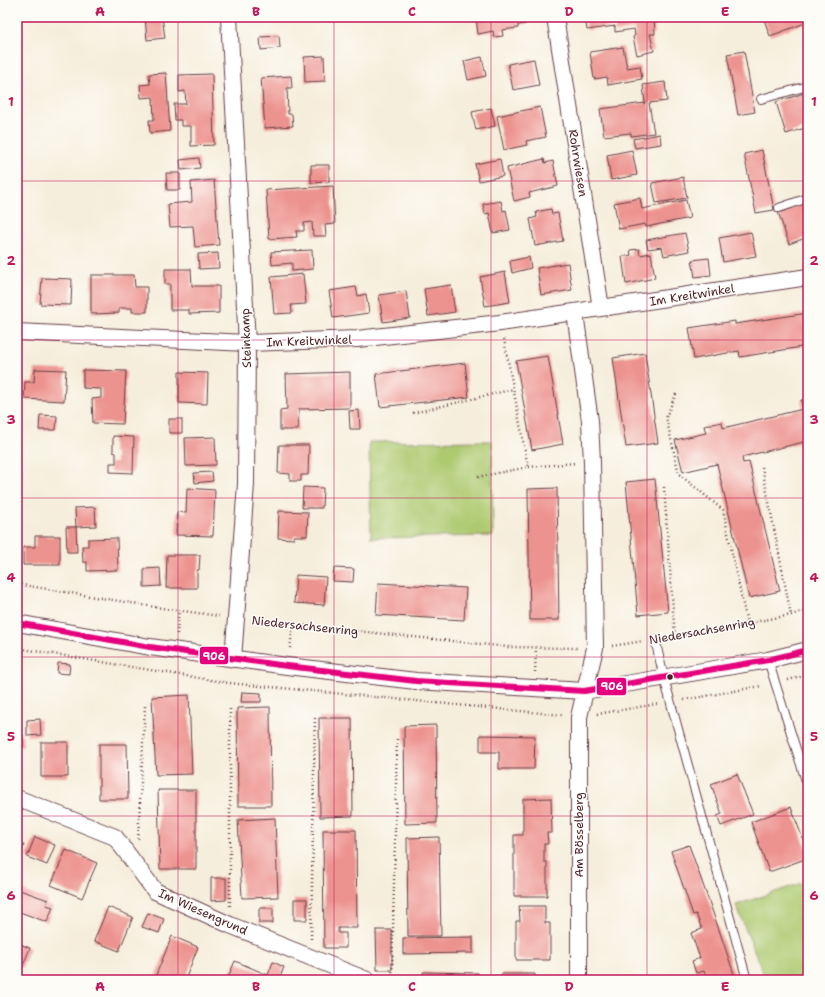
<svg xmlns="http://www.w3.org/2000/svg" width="825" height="997" font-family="'Shantell Sans',sans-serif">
<rect width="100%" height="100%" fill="#fdfcf7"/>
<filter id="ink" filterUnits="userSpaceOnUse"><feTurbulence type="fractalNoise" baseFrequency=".025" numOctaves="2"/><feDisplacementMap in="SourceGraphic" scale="8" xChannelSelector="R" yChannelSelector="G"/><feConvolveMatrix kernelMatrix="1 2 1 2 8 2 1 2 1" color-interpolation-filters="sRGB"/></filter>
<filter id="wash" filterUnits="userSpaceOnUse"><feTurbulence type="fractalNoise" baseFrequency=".012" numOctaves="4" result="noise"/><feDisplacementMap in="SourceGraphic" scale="16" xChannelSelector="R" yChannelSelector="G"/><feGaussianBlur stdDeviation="0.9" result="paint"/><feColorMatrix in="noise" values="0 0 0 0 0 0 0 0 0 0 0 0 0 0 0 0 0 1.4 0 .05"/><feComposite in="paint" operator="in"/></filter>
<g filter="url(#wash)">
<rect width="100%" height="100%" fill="#f6eedc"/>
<!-- green -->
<path fill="#aeca71" stroke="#7c744e" d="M492,441l1,95 -122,2 -2,-96z
M808,881v99h-42l-30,-75z"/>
<g id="blocks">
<!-- building -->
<path fill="#ed938f" d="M145,17h17l3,21 -18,2z
M476,17h49l1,7 -8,1v3l-16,2 1,6 -9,1 -1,-6 -15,3z
M585,17h69l1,17h-5l4,17 -17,4 -4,-18 2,-2 -1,-6 -19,3v-6l-28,4z
M763,17h45v5l-38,14z
M279,36l1,12 -19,2 -1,-13z
M623,47l4,21 13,-2 2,13 -34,6 -1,-8 -13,2 -4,-27z
M744,51l11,61 -17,3 -11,-61z
M324,56l1,25 -20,1 -1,-25z
M482,57l4,19 -18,4 -4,-19z
M534,59l5,26 -26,5 -5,-26z
M166,73l4,58 -20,2 -1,-13h5l-1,-23 -12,1 -1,-13 10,-1 -1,-10z
M212,74l2,71 -23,1v-20h-10v-6h-6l-1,-16h12l-1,-13 -6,1v-17z
M291,76l1,12h-5l1,26h4l1,12 -28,2 -4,-50z
M665,82l2,19 -18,2 5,30 -23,3v-3l-27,3 -4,-27 45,-6 -2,-18z
M808,92v35l-22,7 -10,-32z
M540,107l6,30 -20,4 1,4 -23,5 -7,-34z
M491,108l4,18 -19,4 -4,-18z
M660,134l1,10 -26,4 -2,-9z
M632,150l5,25 -26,5 -4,-25z
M762,150l12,60 -18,3 -12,-59z
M199,158l1,10 -19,2 -1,-10z
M500,159l3,17 -24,5 -4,-17z
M544,159l1,4 8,-2 5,25 -29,7 1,4 -16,4 -7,-33z
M311,165h18v17l-18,1z
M166,173h14v17h-13z
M683,177l4,21 -31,5 -4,-20z
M214,180l5,65 -24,2 -2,-21 -23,1 -2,-23 24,-2 -1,-20z
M333,186l2,38 -10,1 1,11h-13l-1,-14 -8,1v8h-8l1,6 -28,2 -3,-49z
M640,198l2,11 44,-9 4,18 -44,9 -1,-3 -26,5 -5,-26z
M501,201l2,10 3,-1 4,20 -17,3 -4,-20 -4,1 -2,-10z
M808,202v35l-19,7 -11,-32z
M551,209l1,5 6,-1 5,28 -28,5 -5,-27 7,-2 -1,-5z
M751,232l5,24 -33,6 -4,-24z
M685,233l4,18 -25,5 -2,-9 -14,2 -2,-9z
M639,249l1,6 11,-2 4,25 -29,6 -4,-27 9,-2 -1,-5z
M312,250l1,19 -21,2v-8l-20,2 -1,-13z
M218,253l1,15 -20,1 -1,-15z
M529,257l2,11 -19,5 -2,-12z
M709,258l2,17 -16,2 -3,-17z
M568,263l4,27 -31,5 -4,-27z
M165,269h26l1,17h27v27l-30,1v-4h-19v-26h-5z
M505,272l5,30 -25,4 -5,-29z
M303,274l3,30 -15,1 1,8 -18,1 -3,-37z
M91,275h43l1,12h12v25h-15v-4h-13v5l-28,1z
M42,278l30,1 -1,26 -31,-1z
M451,285l4,27 -27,4 -4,-27z
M356,287l2,9 8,-2 3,19 -36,5 -4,-27z
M406,291l4,27 -27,4 -4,-27z
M808,313v33l-68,11 -1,-6 -45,8 -5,-31 46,-7v3z
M645,353l13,90 -32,4 -13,-89z
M548,356l15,88 -31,6 -16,-89z
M465,363l4,34 -89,10 -4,-33z
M35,369l31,1 -2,31 -40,-2 1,-17h9z
M83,370l43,1 -3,53 -30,-1 -1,-24 9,-1v-9l-18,-1z
M179,372l29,1 -1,31 -28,-1z
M350,372v36l-51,1 -1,21h-18v-20l7,-1 -1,-35z
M808,399v42l-66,16 1,6 6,-1 31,129 -31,7 -32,-134 -34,8 -8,-32 31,-7 -2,-7 18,-4 1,6 80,-19 -2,-9z
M359,410l1,19h-10l-1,-18z
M40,415l17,1 -1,14h-17z
M169,419h13v14h-13z
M113,436l21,1 -1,36 -23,-1v-9h6v-10l-3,-1z
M215,437l1,28 -30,1 -1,-28z
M279,445h30l-1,30h-7v6h-11v-7l-12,-1z
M212,472l1,9 -18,2 -1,-10z
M655,479l13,133 -30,3 -12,-133z
M303,487l20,1 -1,20h-20z
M187,488l28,2 -2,46 -37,-1 1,-23 9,1z
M557,488l2,132h-29l-2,-131z
M95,507l1,19 -20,1 -1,-19z
M279,511l29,1 -1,24h-13v3l-16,-1z
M66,527h10l1,25h-10z
M35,536h25v29h-37v-18h12z
M117,538l1,32 -31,1v-9h-4l-1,-16h6v-7z
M167,555h33l-1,15h-2v18h-31z
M160,568l1,18 -17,1v-18z
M334,568l20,1 -1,13 -20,-1z
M296,575l30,2 -2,28 -30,-2z
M378,583l88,5 -2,32 -88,-5z
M58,663l12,1 -1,10 -12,-1z
M242,692l19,1v9h-20z
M189,695l3,79 -36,1 -4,-78z
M270,707l1,99h-33l-1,-98z
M319,718h33l1,98 -33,1z
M40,719l1,16 -14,1v-16z
M436,725l1,98 -32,1 -1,-98z
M23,735v12h-6v-11z
M480,735l55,1 -1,33h-35v-17h-19z
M41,742h27v35h-27z
M99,744h28l1,55h-29z
M737,774l16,40 -32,12 -4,-10 5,-2 -11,-30z
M158,790h38v79h-36z
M551,798l1,35h-5l1,11h-4v18h3v34h-33v-61h9v-36z
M791,807l17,46v5l-39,14 -18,-50z
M275,818l3,79 -36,1 -4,-78z
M323,830h33l1,98h-19v5h8v15h-22z
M35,837l20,8 -8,20 -20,-8z
M439,837l2,99h-33l-1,-98z
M17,842l7,3 -7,18z
M689,845l28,79 19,56h-29l-3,-9 -8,2 -4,-12 8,-3 -9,-25 11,-4 -6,-15 -3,1 -22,-64z
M66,850l31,13 -15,35 -31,-13z
M211,878h15v22l-15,1z
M17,889l31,11 -2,5 7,2 -6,15 -30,-11z
M294,899h13v21h-13z
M519,906h26v17h5v37h-34v-39h4z
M108,907l25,10 -14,34 -25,-10z
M259,908h14v15h-14z
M148,913l16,6 -5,14 -17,-6z
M376,930h16v40h-15z
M172,936l26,11 -13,33h-16l-13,-5z
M473,937v16l-70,1v-16z
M17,943l13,5 -8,20 -5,-1z
M808,952v14l-3,-7z
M235,961l33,14 5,-13 11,5 -5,13h-52z
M423,972l55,1v7h-55z
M501,974h34v6h-34z"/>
</g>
</g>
<g filter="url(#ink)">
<use href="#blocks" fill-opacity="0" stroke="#643e46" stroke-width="1"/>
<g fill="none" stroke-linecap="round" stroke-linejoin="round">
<defs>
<path id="service" d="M761,99l47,-13
M779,208l29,-10
M655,639l9,39 83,302
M768,660l40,127"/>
<path id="minor" d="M229,17l18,326 -1,141 -13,175
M555,17l46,291
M575,313l15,108 2,41 3,186 -16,69v263
M17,332l230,11 110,-4 143,-16 308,-46
M17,623l133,24 137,19 129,15 168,10 184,-31 40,-10
M17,798l98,39 40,54 75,34 137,55"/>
</defs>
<!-- service casing -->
<use href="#service" stroke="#643e46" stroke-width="10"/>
<!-- minor casing -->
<use href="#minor" stroke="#643e46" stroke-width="18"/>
<!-- path -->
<path stroke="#643e46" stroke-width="2.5" stroke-dasharray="1 3" stroke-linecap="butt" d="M504,339l24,128
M676,394l-10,23 13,57 44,36 24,113
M413,413l101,-24
M762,467l29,148
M478,477l50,-10 48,-4
M664,487l11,150
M17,584l138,23 64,9
M253,620l255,27 69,1
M177,634l2,-24
M669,638l122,-23 17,-5
M612,646l31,-5
M17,648l212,35 333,32
M290,648l3,-23
M535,672l1,-24
M788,680l20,-5
M684,700l77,-14
M230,709v198
M597,714l60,-10
M138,839l7,-133
M311,939l4,-222
M392,980l5,-244"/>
<!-- service -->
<use href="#service" stroke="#fff" stroke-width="8"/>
<!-- minor -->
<use href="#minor" stroke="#fff" stroke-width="16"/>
<defs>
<path id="bus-1" d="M17,623l133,24 137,19 129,15 168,10 184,-31 40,-10"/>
</defs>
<!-- bus-1 casing -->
<use href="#bus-1" stroke="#fdfcf7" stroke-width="9"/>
<!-- bus-1 -->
<use href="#bus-1" stroke="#e5007d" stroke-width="6"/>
</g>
</g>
<!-- grid -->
<path fill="none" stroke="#c2185b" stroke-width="1" stroke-opacity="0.55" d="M178,17v963M334,17v963M491,17v963M647,17v963M17,181h791M17,340h791M17,498h791M17,657h791M17,816h791"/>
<!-- markers -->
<circle fill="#4a1f2b" stroke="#fdfcf7" stroke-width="1.5" cx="670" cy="677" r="3.5"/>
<g text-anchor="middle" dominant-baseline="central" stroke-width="3" stroke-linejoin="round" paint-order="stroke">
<!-- street labels -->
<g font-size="12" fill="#4a1f2b" stroke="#fdfcf7">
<text transform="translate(578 163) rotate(81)">Rohrwiesen</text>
<text transform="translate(692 295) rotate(-9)">Im Kreitwinkel</text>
<text transform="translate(246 338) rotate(-92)">Steinkamp</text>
<text transform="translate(309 341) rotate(-2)">Im Kreitwinkel</text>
<text transform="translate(305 626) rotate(6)">Niedersachsenring</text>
<text transform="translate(702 631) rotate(-10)">Niedersachsenring</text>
<text transform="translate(579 835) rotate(-90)">Am Bösselberg</text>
<text transform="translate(203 912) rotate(24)">Im Wiesengrund</text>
</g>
</g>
<g stroke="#fdfcf7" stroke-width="1.5">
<rect x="199" y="646" width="30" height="19" rx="4" fill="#e5007d"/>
<rect x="596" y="677" width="31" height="19" rx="4" fill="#e5007d"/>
</g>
<g font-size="11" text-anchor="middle" font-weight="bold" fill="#fff">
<text x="214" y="660">906</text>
<text x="612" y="690">906</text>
</g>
<!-- margin -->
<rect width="825" height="997" fill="none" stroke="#fdfcf7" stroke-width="44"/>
<rect x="22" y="22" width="781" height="953" fill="none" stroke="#c2185b" stroke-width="1.5"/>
<g font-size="13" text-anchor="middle" font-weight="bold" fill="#c2185b">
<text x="100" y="16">A</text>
<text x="256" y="16">B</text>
<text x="412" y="16">C</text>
<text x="569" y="16">D</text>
<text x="725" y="16">E</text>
<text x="11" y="106">1</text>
<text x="814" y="106">1</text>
<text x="11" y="265">2</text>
<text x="814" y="265">2</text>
<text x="11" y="424">3</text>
<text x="814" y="424">3</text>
<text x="11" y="582">4</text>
<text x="814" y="582">4</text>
<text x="11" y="741">5</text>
<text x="814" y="741">5</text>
<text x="11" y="900">6</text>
<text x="814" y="900">6</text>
<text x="100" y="991">A</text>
<text x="256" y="991">B</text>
<text x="412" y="991">C</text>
<text x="569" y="991">D</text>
<text x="725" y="991">E</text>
</g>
</svg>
